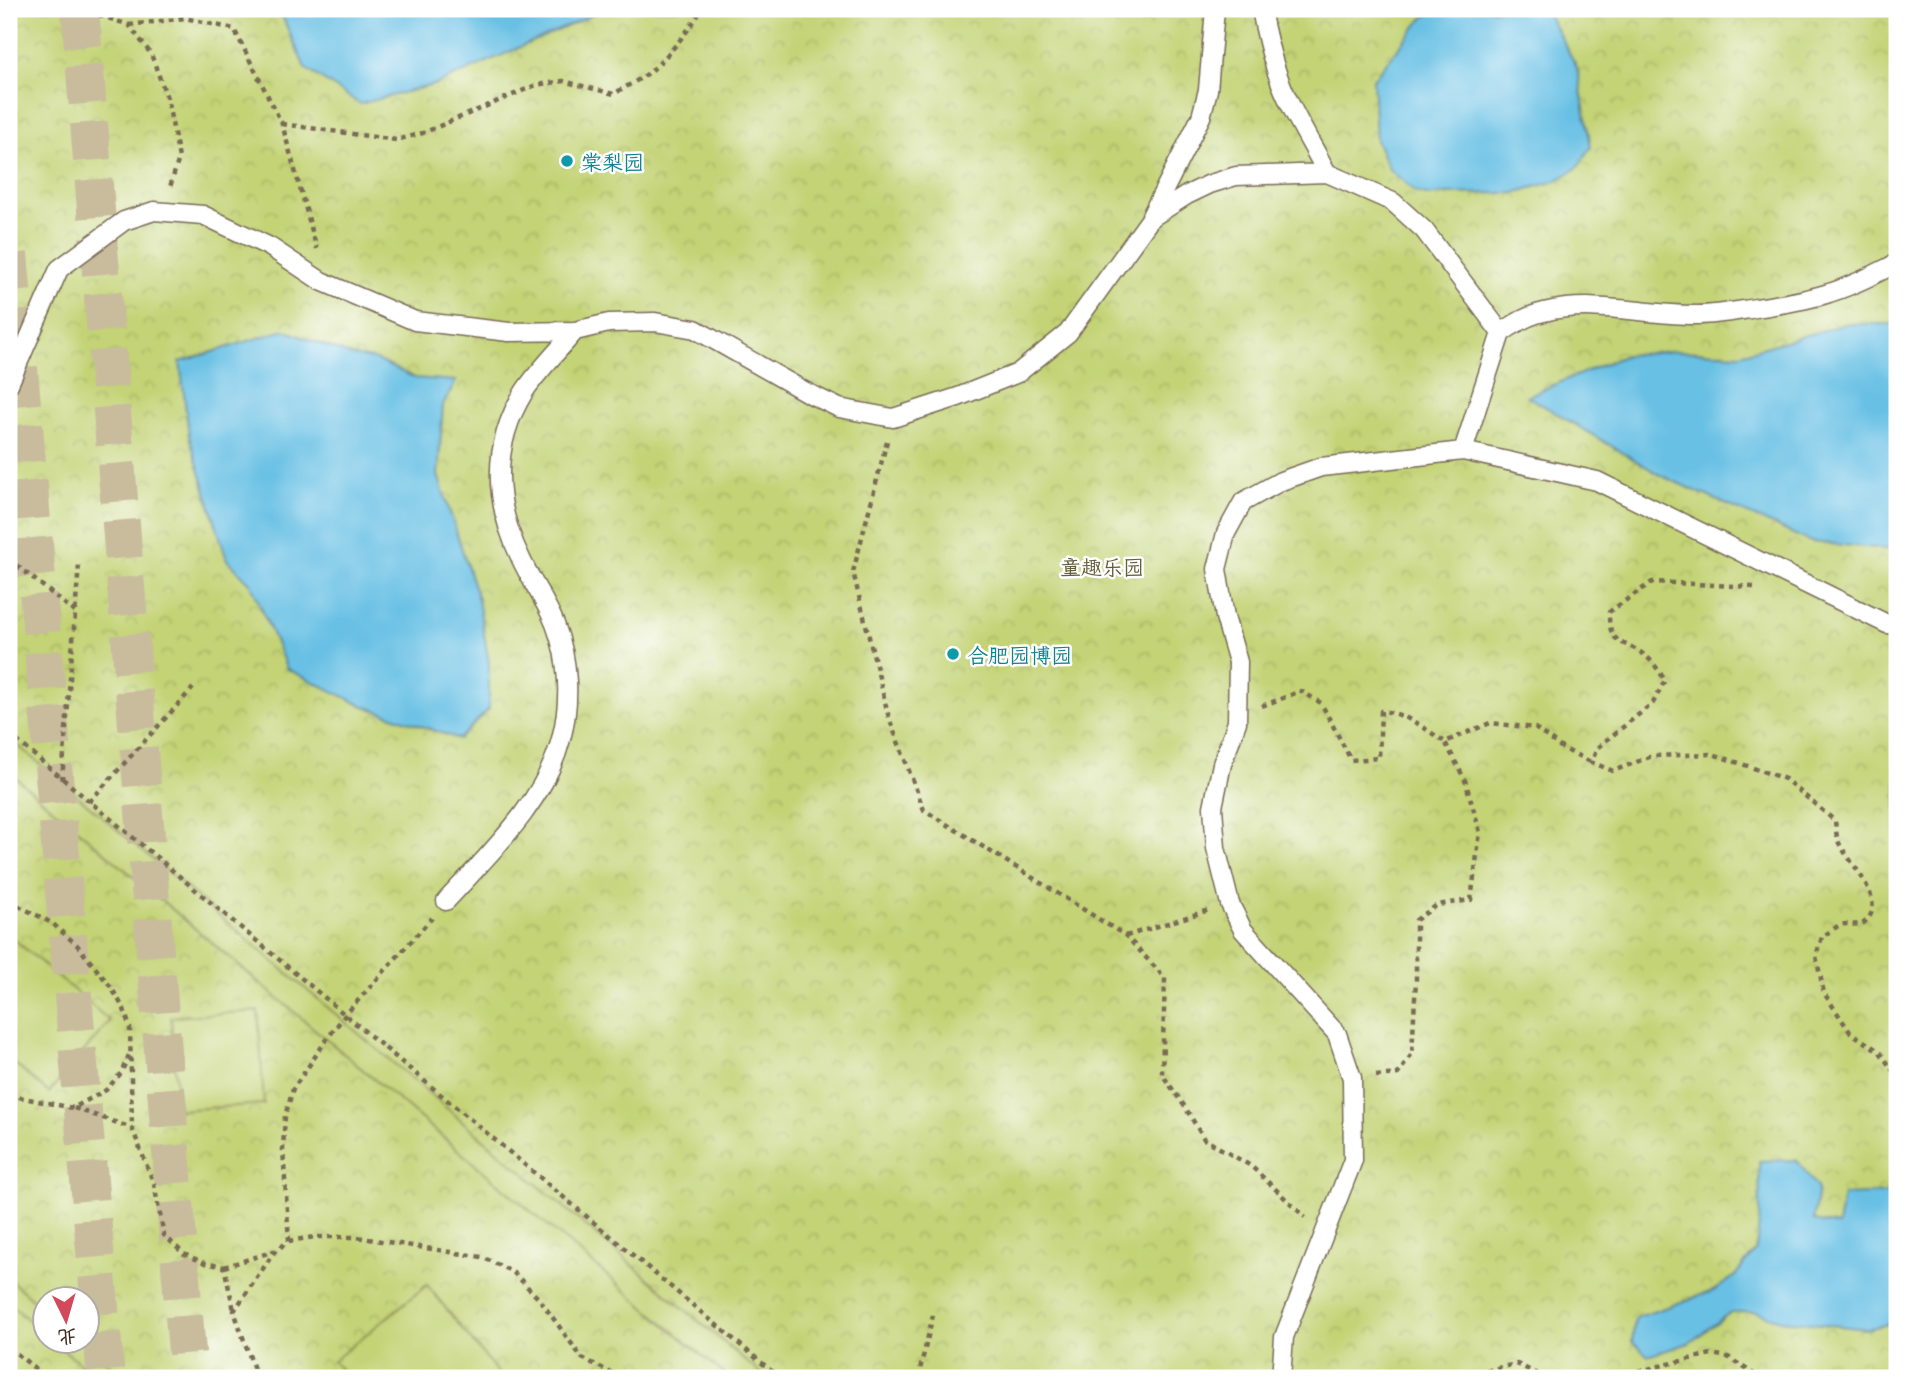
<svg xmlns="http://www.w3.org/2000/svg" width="1906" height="1387" font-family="'Playpen Sans','LXGW WenKai TC',sans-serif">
<defs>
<pattern id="park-crowns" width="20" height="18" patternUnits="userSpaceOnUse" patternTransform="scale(1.75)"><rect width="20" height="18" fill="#c3d375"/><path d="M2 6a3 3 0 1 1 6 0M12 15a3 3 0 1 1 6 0" fill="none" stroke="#a8b565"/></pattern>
</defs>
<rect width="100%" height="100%" fill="#fff"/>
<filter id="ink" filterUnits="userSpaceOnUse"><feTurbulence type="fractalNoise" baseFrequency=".0143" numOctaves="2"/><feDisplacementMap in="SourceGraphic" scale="14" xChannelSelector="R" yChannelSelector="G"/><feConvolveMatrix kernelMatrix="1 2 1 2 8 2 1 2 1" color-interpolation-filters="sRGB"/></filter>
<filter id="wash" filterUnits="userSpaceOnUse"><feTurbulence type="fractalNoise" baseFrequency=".00686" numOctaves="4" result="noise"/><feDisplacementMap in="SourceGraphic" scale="28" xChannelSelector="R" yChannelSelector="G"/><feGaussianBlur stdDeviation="1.57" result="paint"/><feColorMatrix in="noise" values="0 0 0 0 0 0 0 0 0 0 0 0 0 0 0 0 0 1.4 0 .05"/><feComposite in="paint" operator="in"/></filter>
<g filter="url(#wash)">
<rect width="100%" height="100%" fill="#ebe0bd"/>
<!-- park -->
<path fill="url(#park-crowns)" stroke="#7f7e4a" stroke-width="2" fill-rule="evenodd" d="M9,9h1888v1369h-1888zM46,1300h42v42h-42z"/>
<!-- pitch -->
<path fill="#c3d375" stroke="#7f7e4a" stroke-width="2" d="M9,738l757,640h-37l-720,-606z
M9,935l101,86 -61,72 -40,-34z
M258,1011l6,93 -86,6 -7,-93z
M9,1279l36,31v24l-36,-31z
M427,1285l75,93h-154l-15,-17z
M54,1342h28l43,36h-27z"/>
<!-- water -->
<path fill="#67c0e4" stroke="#517581" stroke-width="2" d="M279,9h323l-16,9 -149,66 -77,20 -55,-36z
M1437,9h108l32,58 14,80 -14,21 -21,13 -42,12 -72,1 -12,2 -15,-4 -26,-23 -13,-29 -3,-61 49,-60z
M1845,324h52v226l-86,-8 -149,-66 -135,-80 99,-41 52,-4 62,3z
M284,330l68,26 22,3 41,19 41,3 -13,24 -5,70 40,124 11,64v46l-30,30 -98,-34 -74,-36 -36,-85 -24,-24 -38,-124 -9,-74z
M1797,1160l21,29 -5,32 25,5 5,-31 54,-2v129l-30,7 -86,-9 -25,-8h-25l-42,31 -41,13 -16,-14 3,-24 78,-27 21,-14 22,-27 4,-37 -1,-52z"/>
</g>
<g filter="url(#ink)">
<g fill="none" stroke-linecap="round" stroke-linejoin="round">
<!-- primary-tunnel -->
<path stroke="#c8bc9d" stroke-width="38" stroke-dasharray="38 19" stroke-linecap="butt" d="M80,9l109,1369
M9,254l97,1124"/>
<defs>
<path id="service" d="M1261,9c4,22 9,43 16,64 12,35 33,67 50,100
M1151,216l50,-99 7,-27 7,-81
M9,384l50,-115 65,-48 30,-10 49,4 67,32 51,34 94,40 94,11 66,-1 34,-8 46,-1 40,7 111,63 33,16 54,10 65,-21 60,-24 50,-40 83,-115 36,-23 23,-11 26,-8 91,-3 66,29 31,28 77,103
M1463,451l38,-118c13,-9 27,-18 43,-21 51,-13 102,4 154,3 19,0 39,-4 58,-7 24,-4 49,-7 73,-15 24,-7 46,-19 68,-30
M446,901c43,-47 99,-99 115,-162 10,-37 8,-79 -6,-115 -9,-23 -24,-43 -34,-65 -27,-56 -30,-113 3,-167 12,-19 36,-43 51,-61
M1281,1378l3,-41 69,-177 -1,-82 -15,-44 -94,-104 -13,-26 -14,-56 -3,-41 9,-43 15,-42 1,-60 -13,-45 -8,-48 9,-36 17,-31 38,-21 40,-14 142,-16 134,30 290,143 10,1"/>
</defs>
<!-- service casing -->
<use href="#service" stroke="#796a56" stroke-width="21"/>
<!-- path -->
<path stroke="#796a56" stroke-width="4.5" stroke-dasharray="5 5" stroke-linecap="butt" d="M80,9l49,16 22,29 16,44 12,60 -9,29
M129,25l56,-7 49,11 48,95 35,125
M282,124l114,16 27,-7 113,-48 27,-4 51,13c12,-8 28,-15 38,-24 15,-13 41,-44 49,-61
M887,441l-34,131 36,146 35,92 202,126 39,42 -3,96 23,33 19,32 47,27 54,51
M9,559l66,53
M1754,587l-102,-5 -43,30c-1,37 18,27 39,46 7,6 12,15 17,22l-12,23 -55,44 -7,15 22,9 39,-15 61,-2 72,25 50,42c1,7 1,16 4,22 9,18 49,57 27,78 -7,7 -17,1 -26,4 -6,3 -13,9 -18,12l-6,19 8,37 26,39 30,20 17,25
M1262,706l39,-15 20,12 30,57 28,-2 2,-47c25,2 44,18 64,31
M9,734l771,644
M62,780l17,-216
M89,802l104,-114
M9,902l10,4 33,17 25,22 34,42 13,22 6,19 2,100 22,56 10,51 20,19 21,9 19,4 10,43
M1126,936l83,-26
M1376,1076l22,-2 14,-20 4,-75v-59l21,-15 34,-5 9,-68 -15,-52 -20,-38 45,-19 45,5 27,20 29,14
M9,1095l64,13 33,-18 15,-17 8,-18
M74,1108l58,20
M289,1241l-6,-92 2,-33 8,-27 34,-50 18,-24 87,-97
M224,1267l50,-16
M9,1347l37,31
M257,1378l-23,-67 41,-60 14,-10 26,-4h41l126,20 31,15 27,28 42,58 40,20
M918,1378l16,-67
M1447,1378l70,-14 28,14
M1609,1378l102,-24 17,3 32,21"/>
<!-- service -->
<use href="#service" stroke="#fff" stroke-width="18"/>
</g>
</g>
<!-- markers -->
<g fill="#0f9aa8" stroke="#fff" stroke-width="2.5">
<circle cx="567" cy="161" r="7"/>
<circle cx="953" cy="654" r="7"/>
</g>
<g text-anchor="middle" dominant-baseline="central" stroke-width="5" stroke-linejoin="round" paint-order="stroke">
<!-- culture labels -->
<g font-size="21" fill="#0d838f" stroke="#fff" text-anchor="start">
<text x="581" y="161">棠梨园</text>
<text x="967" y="654">合肥园博园</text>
</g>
<!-- park labels -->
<g font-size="21" fill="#645d38" stroke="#fff">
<text x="1102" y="566">童趣乐园</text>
</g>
</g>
<!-- margin -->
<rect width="1906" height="1387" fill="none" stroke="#fff" stroke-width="35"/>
<!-- north arrow -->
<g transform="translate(66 1320) rotate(175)"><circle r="33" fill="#ffffff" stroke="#b1aaa5" stroke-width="2"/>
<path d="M0-5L12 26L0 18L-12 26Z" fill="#d1495b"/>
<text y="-10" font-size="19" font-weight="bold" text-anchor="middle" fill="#3b2a1e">北</text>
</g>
</svg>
